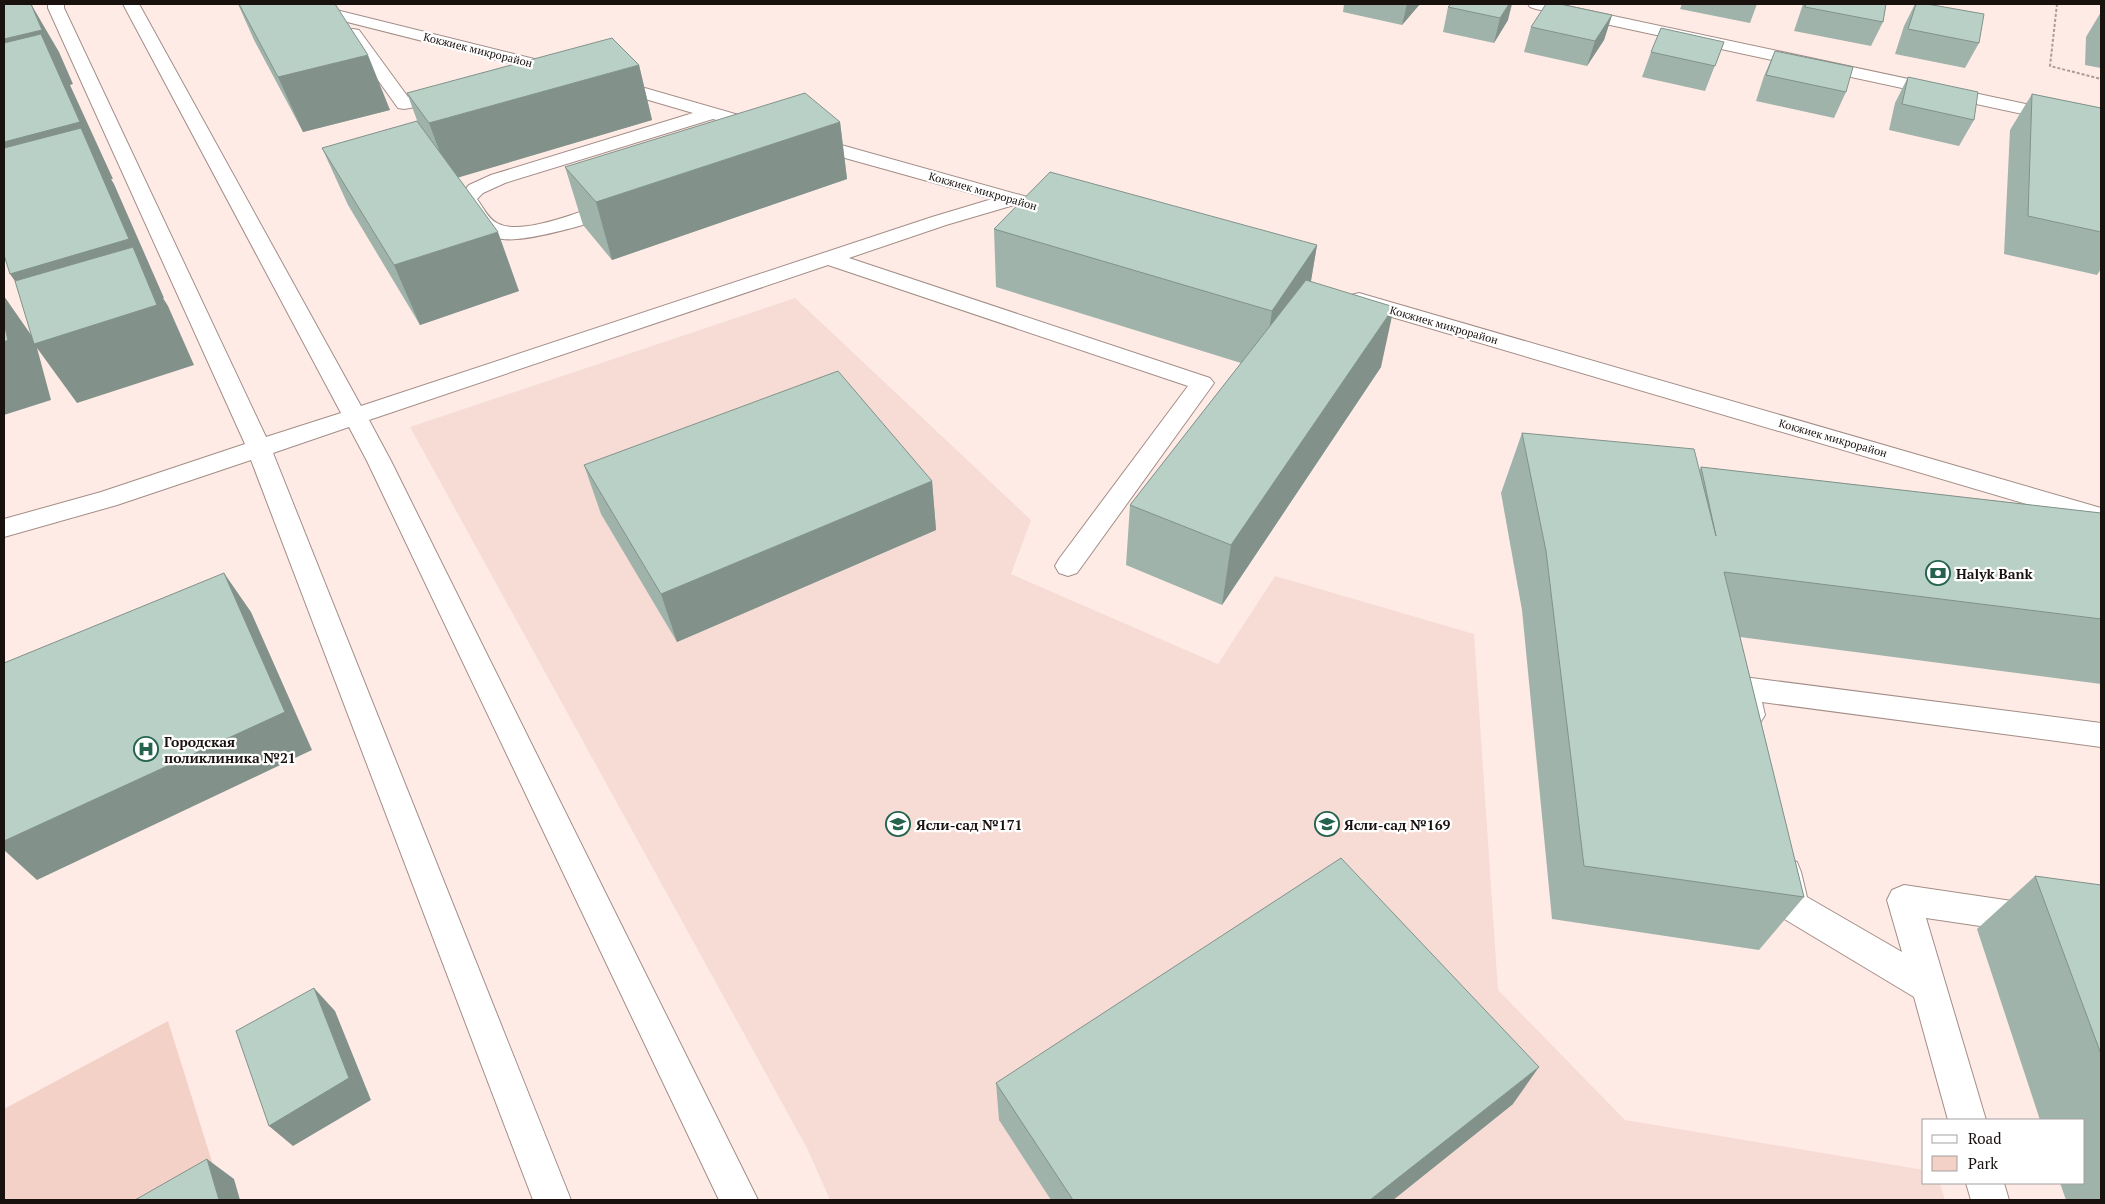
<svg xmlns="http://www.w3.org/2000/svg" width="2105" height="1204" font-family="'PT Serif',serif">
<rect width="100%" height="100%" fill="#ffebe6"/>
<!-- built -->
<path fill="#f6dcd5" d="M795,298l236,222 -20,54 207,90 57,-88 199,58 24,356 127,130 299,50v13h16l5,17h-1115l-22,-50 -398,-723z"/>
<!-- green -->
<path fill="#f4d1c7" d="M168,1021l50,160 -32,19h-182v-91z"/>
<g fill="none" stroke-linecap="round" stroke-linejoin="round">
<defs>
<path id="minor" d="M48,4h16v4l202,429 75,-24 -218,-409h16l222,402 571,-189 60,-18 -190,-53 -2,-4 2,-4 7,-2 254,71 3,4 -3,4 -7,2 -42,-12 -68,20 -97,33 361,120 4,5 -137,190 -9,3 -9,-3 -4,-7 4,-7 129,-173 -360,-121 -459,155 22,41 367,739h-39l-352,-739 -18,-34 -76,26 298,747h-38l-282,-740 -134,45 -113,32v-18l97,-27 144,-48 -197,-436z
M286,4h26l255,63 3,4 -3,4 -6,1 -273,-69z
M1528,4h29l544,116v11l-565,-122 -6,-2z
M353,29l6,1 49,67 39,-9 6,1 3,4 -3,4 -43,11 -6,1 -6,-1 -53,-74 2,-4z
M610,78l160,46 2,4 -2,4 -7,2 -50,-15 -208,64 -22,10 -6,6c6,8 11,20 20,24 27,15 91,-16 120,-23l7,2 3,4c-9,13 -91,32 -110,33 -9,1 -19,0 -27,-3 -16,-7 -23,-23 -33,-37l12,-14 22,-10 202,-62 -89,-26 -3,-4 3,-4z
M1359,293l742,215v18l-750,-221 -3,-5 3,-5z
M1744,677l357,46v24l-339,-45 3,13 -5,8 -10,4 -10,-4c-7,-12 -13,-30 -6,-43z
M1785,858l12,4 4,10 6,25 95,55 -15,-52 5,-10 12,-5 197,29v30l-175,-26 60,202h-38l-34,-123 -133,-80 -5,-11 -7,-34 4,-10z
M1966,1183h38l5,17h-38z"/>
</defs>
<!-- minor casing -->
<use href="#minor" stroke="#a38d87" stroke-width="2"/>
<!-- path -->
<path stroke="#ab9b97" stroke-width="2" stroke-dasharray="3 2" stroke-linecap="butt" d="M2057,4l-7,62 51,13"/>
<!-- minor -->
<use href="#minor" fill="#fff" fill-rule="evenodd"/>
</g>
<!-- wall -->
<path fill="#9fb3aa" d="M238,4h97l55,106 -87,22 -49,-92z
M1344,4h76l-18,21 -59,-13z
M1451,4l57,16 -14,23 -51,-11 5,-25z
M1682,4h75l-7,19 -70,-14z
M1803,4h83l-3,18 -12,24 -77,-15z
M1915,4l64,39 -14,25 -70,-14 9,-28z
M2101,12v56l-16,-3 1,-28z
M1612,15l-8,25 -17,26 -63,-14 7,-25z
M1724,42l-19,49 -63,-14 9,-25z
M1775,51l71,41 -12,26 -78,-17 8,-25z
M639,65l13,55 -194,57 61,114 -99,34 -72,-120 -26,-57 96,-25 -11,-30z
M1908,77l66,43 -15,26 -70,-16 6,-27z
M2032,94l69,14v161l-4,6 -93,-21 6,-124z
M840,122l7,57 -235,81 -29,-35 -18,-58z
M994,229l323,16 -6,36 70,86 -159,238 -96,-40 4,-60 111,-142 -245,-76z
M1522,433l177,38 2,-4 400,46v171l-361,-47 64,260 -45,53 -207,-31 -30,-309 -21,-117z
M584,465l348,16 4,49 -259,112 -76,-128z
M2035,876l66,9v315h-35l-6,-17h24v-63h-44l-63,-191z
M996,1083l517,21 -120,96h-342l-52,-80z"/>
<!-- shaded-wall -->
<path fill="#82928b" d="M31,4l28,48 14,32 -3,1 43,94h-2l3,5 50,114h-1l5,8 26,59 -117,38 -40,-55 14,52 -47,15v-119l32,46 15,-9 -41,-59 -6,-67v-168z
M1407,4h13l-18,21z
M1509,4h3l-4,16 -14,23 6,-25z
M1612,15l-8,25 -17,26 8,-25z
M368,55l22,55 -87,22 -25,-55z
M639,65l13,55 -202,60 -21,-57z
M840,122l7,57 -235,81 -16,-58z
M498,232l21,59 -99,34 -26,-60z
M1317,245l-10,59 -44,66 9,-59z
M1394,307l-13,60 -159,238 9,-60z
M932,481l4,49 -259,112 -16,-48z
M224,573l27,39 61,138 -275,130 -33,-30v-9z
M314,988l21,23 36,89 -78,46 -24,-20z
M1539,1067l-26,37 -120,96h-23z
M207,1159l27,20 6,21h-21z"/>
<!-- building -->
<path fill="#b9d0c6" stroke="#82928b" d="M4,4h27l11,26 -38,9z
M239,4h96l33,51 -90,22z
M1451,4h58l-9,14 -52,-11z
M1546,4h14l52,11 -17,26 -64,-14z
M1806,4h80l-3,18 -78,-15z
M1916,4h11l57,10 -5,29 -71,-14z
M1661,28l63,14 -9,24 -64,-14z
M41,34l39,88 -76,20v-99z
M612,38l27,27 -210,58 -22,-30z
M1775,51l78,16 -7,25 -80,-17z
M1908,77l70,15 -4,28 -72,-16z
M805,93l35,29 -244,80 -31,-35z
M2032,94l69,14v124l-73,-16z
M417,121l81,111 -104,33 -72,-117z
M81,128l48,111 -119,35 -6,-19v-107z
M1050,172l267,73 -45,66 -278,-82z
M133,247l24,58 -123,39 -19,-63z
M1306,280l88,27 -163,238 -101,-40z
M4,323l4,17 -4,2z
M838,371l94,110 -271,113 -77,-129z
M1522,433l172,16 22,87 -15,-69 400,46v106l-377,-47 80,325 -220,-31 -38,-315z
M224,573l61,139 -281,129v-178z
M1341,858l198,209 -169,133h-297l-77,-117z
M2035,876l66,9v169z
M314,988l35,90 -80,48 -33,-95z
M207,1159l12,41h-84z"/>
<!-- icons -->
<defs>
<symbol id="bank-ring" viewBox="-11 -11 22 22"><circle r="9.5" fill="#fff" stroke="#25634f" stroke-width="1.5"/><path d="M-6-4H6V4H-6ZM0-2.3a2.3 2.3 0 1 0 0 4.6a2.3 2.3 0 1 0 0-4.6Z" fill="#25634f"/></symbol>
<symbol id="hospital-ring" viewBox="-11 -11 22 22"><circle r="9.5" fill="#fff" stroke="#25634f" stroke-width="1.5"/><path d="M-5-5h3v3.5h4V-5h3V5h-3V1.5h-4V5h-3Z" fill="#25634f"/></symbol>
<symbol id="school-ring" viewBox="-11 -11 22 22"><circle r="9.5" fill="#fff" stroke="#25634f" stroke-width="1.5"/><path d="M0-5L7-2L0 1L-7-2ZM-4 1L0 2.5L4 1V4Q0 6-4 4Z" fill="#25634f"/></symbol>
</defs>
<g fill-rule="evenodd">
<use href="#bank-ring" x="1924" y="559" width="28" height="28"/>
<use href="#hospital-ring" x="132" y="735" width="28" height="28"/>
<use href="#school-ring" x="884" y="810" width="28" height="28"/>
<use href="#school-ring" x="1313" y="810" width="28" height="28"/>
</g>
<g text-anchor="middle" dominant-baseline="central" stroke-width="4.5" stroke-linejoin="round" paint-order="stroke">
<!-- far-street labels -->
<g font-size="11" fill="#19110e" stroke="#fff">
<text transform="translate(478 50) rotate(14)">Кокжиек микрорайон</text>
<text transform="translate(983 191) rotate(16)">Кокжиек микрорайон</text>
<text transform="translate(1444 325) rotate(16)">Кокжиек микрорайон</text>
<text transform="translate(1833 438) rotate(16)">Кокжиек микрорайон</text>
</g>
<!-- poi labels -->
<g font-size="14" font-weight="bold" fill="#19110e" stroke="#fff" text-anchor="start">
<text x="1956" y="573">Halyk Bank</text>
<text x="164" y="741">Городская<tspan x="164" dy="16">поликлиника №21</tspan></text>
<text x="916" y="824">Ясли-сад №171</text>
<text x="1344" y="824">Ясли-сад №169</text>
</g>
</g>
<!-- border -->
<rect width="2105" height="1204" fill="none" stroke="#19110e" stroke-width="10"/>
<!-- legend -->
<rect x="1922" y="1119" width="162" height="65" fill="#ffffff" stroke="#a3a09f"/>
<rect x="1932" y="1135" width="25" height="8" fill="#ffffff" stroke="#a3a09f"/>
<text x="1968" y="1144" font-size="15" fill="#19110e">Road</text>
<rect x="1932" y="1156" width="25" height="15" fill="#f4d1c7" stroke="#a3a09f"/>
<text x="1968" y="1169" font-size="15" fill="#19110e">Park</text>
</svg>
